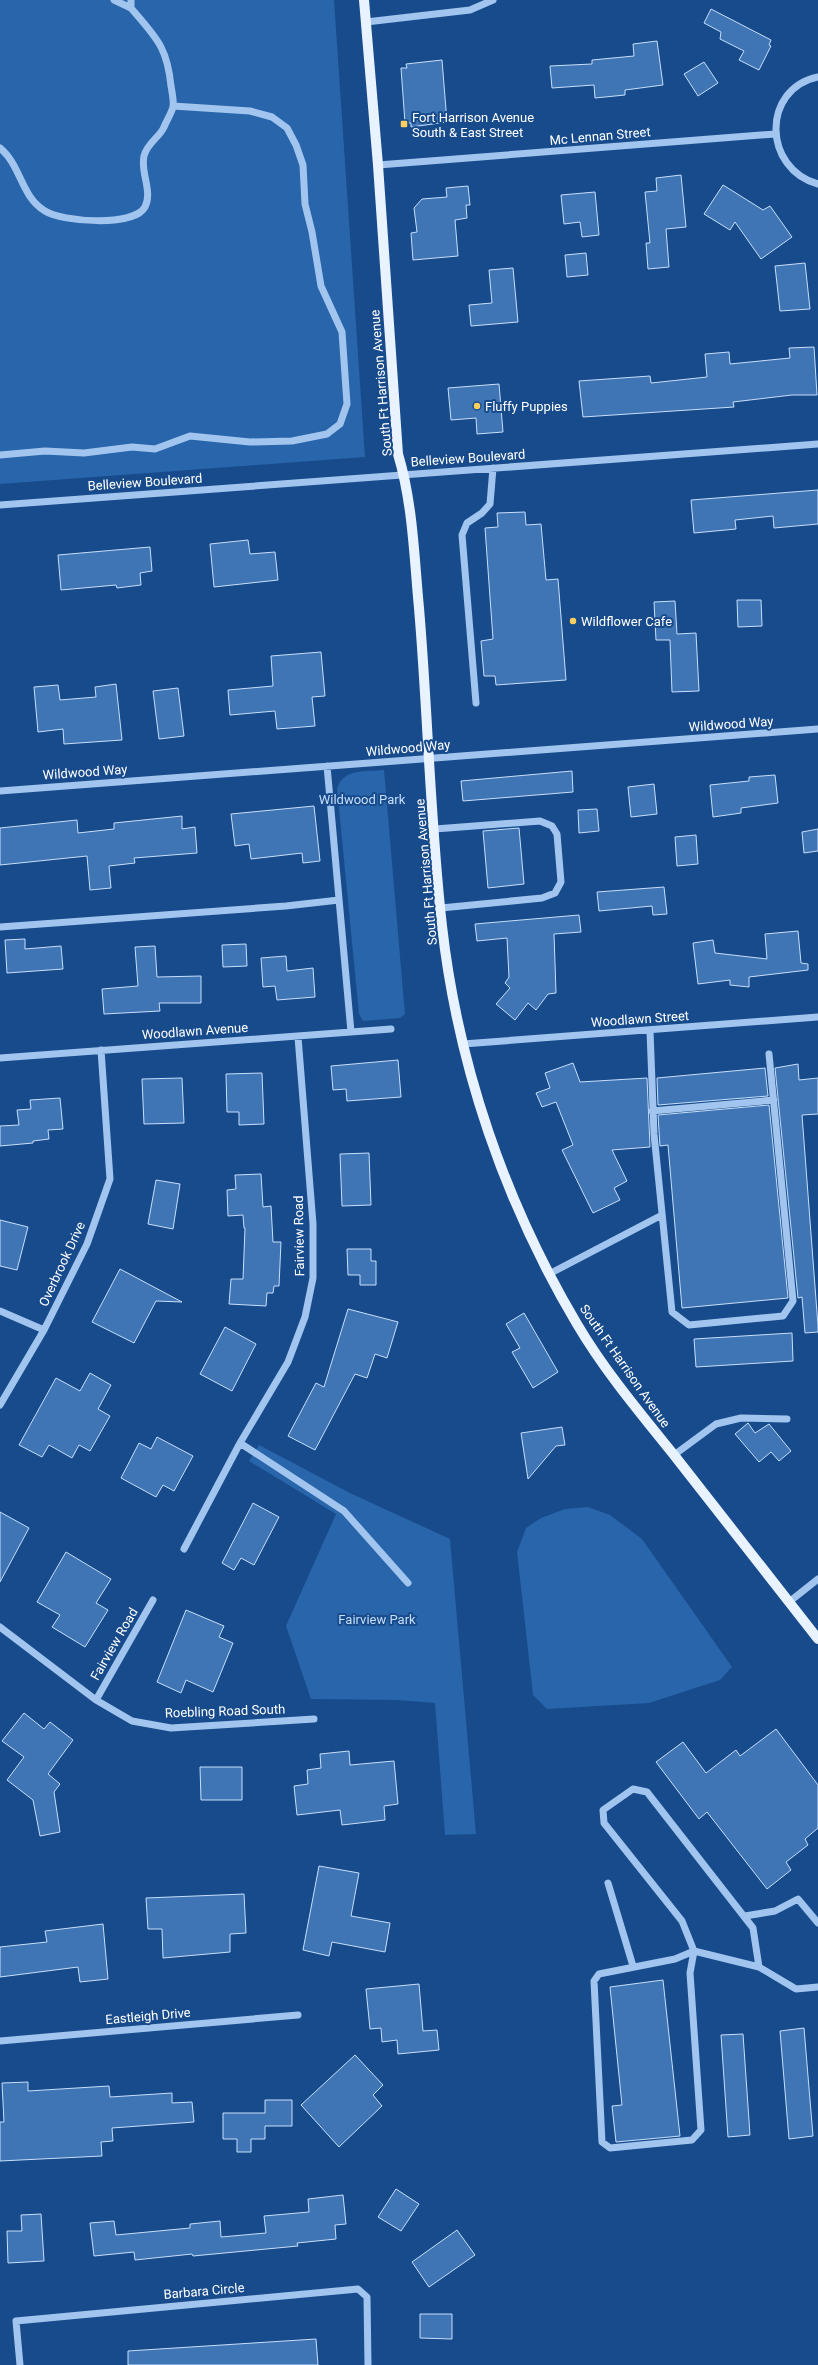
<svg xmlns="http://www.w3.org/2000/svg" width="818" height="2365" font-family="Roboto,sans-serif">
<rect width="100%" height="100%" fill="#174b8c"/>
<!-- green -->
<path fill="#2965aa" d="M0,0h334l31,457 -365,27z
M384,770l21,244 -5,4 -37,3 -4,-7 -22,-226c8,-20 27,-16 47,-18z
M259,1445l91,48 100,46 26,295 -31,1 -10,-132 -38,-3 -86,-1 -25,-73 50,-112 -87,-53z
M588,1507l22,8 32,24 90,128 -12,13 -71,23 -102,6 -14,-14 -16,-143 9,-24 15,-10 24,-9z"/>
<!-- building -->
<path fill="#3f75b5" stroke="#c7dffb" d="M711,9l60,31 -2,5 2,1 -12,24 -20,-10 5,-9 -24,-12 1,-7 -17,-9z
M657,41l6,44 -38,5v5l-30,3 -1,-13 -42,3 -2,-22 42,-2v-4l42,-4 -1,-12z
M442,60l5,62 -36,5v-4h-6l-4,-55h6l-1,-4z
M704,62l14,21 -20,13 -14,-22z
M681,175l5,52 -20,2 3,38 -21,2 -2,-26h4l-5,-51 12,-1 -1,-13z
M723,185l40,25 7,-4 22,31 -31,22 -26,-37 -5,8 -26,-16z
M468,186l2,19h-4l1,13 -12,2 3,36 -45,4 -2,-27 6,-1 -3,-24 8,-9 25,-2 -1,-9z
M595,192l4,43 -17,2 -2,-15 -16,2 -3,-29z
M586,253l2,22 -21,2 -2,-22z
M805,263l5,46 -30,2 -5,-45z
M513,268l5,54 -47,4 -2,-21 23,-2 -3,-33z
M814,347l3,48h-25l-59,7 1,5 -151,10 -4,-36 71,-5 1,7 56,-6 -2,-23 24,-2 1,12 60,-6 -1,-10z
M499,384l4,48 -26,2 -1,-16 -25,2 -3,-32z
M818,490v34l-44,4 -1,-12 -38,4 1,9 -42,4 -3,-33z
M525,512l1,13 15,-1 5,56 12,-1 8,101 -70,5 -1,-9h-11l-3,-35 12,-2 -8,-111 13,-1 -1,-14z
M248,540l2,14 25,-2 3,28 -64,7 -4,-43z
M150,547l2,24 -12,2 1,12 -24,3 -1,-3 -55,5 -3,-35z
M737,600h24l1,26 -24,1z
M675,601l2,33 19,-1 3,58 -27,1 -2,-52h-14l-2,-38z
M321,652l4,44 -13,1 3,29 -38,3 -2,-18 -45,4 -2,-25 45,-4 -2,-30z
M116,684l6,56 -58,4 -1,-15 -25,3 -4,-45 24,-2 2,15 36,-3 -1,-10z
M178,688l6,48 -25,3 -6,-48z
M572,771l1,21 -110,9 -2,-20z
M775,775l3,28 -37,5v5l-28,4 -3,-32 39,-4v-4z
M654,784l3,30 -26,3 -3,-30z
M314,806l6,55 -17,2 -1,-10 -51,6 -2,-15 -14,2 -4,-32z
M597,809l2,22 -20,2 -1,-23z
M182,816v13l13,-2 2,26 -63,5 1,5 -26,3 2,22 -21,2 -3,-34 -87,9v-37l77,-8 1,13 36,-4v-6z
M519,828l5,56 -36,4 -5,-57z
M818,829v22l-14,2 -2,-21z
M696,835l2,29 -21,2 -2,-29z
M664,887l3,27 -14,1 -1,-9 -53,5 -2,-19z
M579,915l2,17 -27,2 2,59 -8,1 -12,16 -8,-7 -13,17 -19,-16 14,-16 -5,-5 4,-6 -2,-39 -30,3 -2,-17z
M798,931l3,32 7,1v6l-59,7v10l-19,-2v-5l-32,4 -5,-41 20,-3 2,13 52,6 -2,-25z
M25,939v10l36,-3 2,23 -56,4 -2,-33z
M246,944l1,22 -24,1 -1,-22z
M155,946l2,31 44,-1v27h-42l1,8 -56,3 -2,-25 36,-3 -3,-39z
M286,956l1,15 26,-3 2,29 -38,3 -2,-14 -12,1 -2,-29z
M398,1060l3,37 -54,4 -1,-12 -13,1 -2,-24z
M573,1063l7,19 67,-4 3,69 -38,3 15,31 -13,7 6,12 -27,13 -31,-63 11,-5 -17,-43 -14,5 -6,-14 14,-5 -5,-15z
M798,1064l1,16 19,-2v36l-16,1 16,211v6l-13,1 -3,-36 -4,1 -23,-230z
M765,1068l3,28 -110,9 -1,-27z
M262,1073l2,51 -25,1v-13h-12l-1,-38z
M182,1078l2,45 -40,1 -2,-45z
M60,1098l3,31 -15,1 1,9 -16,2v2l-33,3v-20l19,-1 -2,-15 14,-1 -1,-9z
M769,1105l19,193 -106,10 -14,-163 -8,1 -2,-31z
M369,1153l2,52 -29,1 -2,-52z
M261,1174l2,33 8,-1 2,36h8l-2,44h-5l-1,7h-6l-1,13 -37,-2 2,-25h12l2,-51h-1l-1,-13 -15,1 -1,-26 9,-1 -1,-14z
M156,1180l24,4 -7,45 -25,-5z
M0,1220l28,7 -11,43 -17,-4z
M347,1249h24v12h5v24h-16v-10h-12z
M120,1269l62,33 -26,-1 -22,42 -42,-21z
M348,1309l50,13 -11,36 -12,-4 -8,24 -12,-4 -40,76 -27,-14 28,-53 8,4z
M524,1313l34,59 -25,16 -21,-36 8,-4 -14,-24z
M225,1327l31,17 -24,47 -32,-17z
M792,1333l1,28 -97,6 -2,-28z
M90,1373l21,12 -13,24 12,7 -20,35 -11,-6 -7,13 -23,-13 -7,12 -23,-12 37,-67 24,13z
M748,1423l7,10 14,-9 22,27 -12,10 -8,-9 -12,10 -24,-28z
M562,1427l3,18 -9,1 -28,33 -7,-46z
M157,1437l36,19 -19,35 -11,-6 -7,12 -35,-19 18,-35 12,6z
M253,1503l26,14 -25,48 -13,-7 -7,12 -12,-7z
M0,1512l29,16 -29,54z
M66,1552l45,27 -15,24 12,7 -23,37 -33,-20 8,-12 -23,-13z
M186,1610l38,16 -5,11 14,6 -20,49 -27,-12 -5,13 -24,-11z
M24,1713l20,16 6,-7 23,18 -25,34 12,10 -6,8 6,40 -20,4 -7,-36 -26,-20 17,-23 -22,-16z
M776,1729l42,56v43l-13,11 3,6 -22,17 5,8 -24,19 -60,-77 -8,7 -43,-57 27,-20 23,31 30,-23 4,6z
M349,1751l1,14 44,-4 4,43 -14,2 1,14 -43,5 -2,-15 -43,5 -3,-29 14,-2 -1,-14 14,-2 -1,-14z
M200,1767h42v33h-41z
M319,1866l40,7 -8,43 39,7 -5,29 -53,-10 -3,14 -26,-6z
M244,1894l2,39 -16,1v18l-67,6 -1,-29h-14l-2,-31z
M103,1924l5,55 -28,3 -2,-15 -78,10v-30l47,-5 -2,-11z
M663,1980l17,156 -64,6 -4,-36 10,-1 -12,-118z
M419,1984l4,47 14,-1 2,20 -41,4 -1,-14 -15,2 -1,-14 -11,1 -4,-40z
M804,2028l9,108 -24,3 -9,-108z
M743,2034l7,101 -22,2 -7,-102z
M355,2055l28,30 -10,10 9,11 -43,41 -38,-42z
M28,2082v9l81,-5 1,11 62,-4v10l20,-1 2,20 -82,6 1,13 -12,1 1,14 -102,5v-39h4l-2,-39z
M265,2100h27v26h-27v13h-14v13h-14v-13h-14v-26h42z
M396,2189l23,15 -18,27 -23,-14z
M343,2195l3,29 -11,1 1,14 -39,4 1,3 -105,10 -1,-2 -57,6 -1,-8 -40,4 -4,-33 24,-2 2,14 74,-7v-4l30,-3 1,16 45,-4 -2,-17 45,-4 -1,-13z
M41,2214l3,47 -36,2 -1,-32h15l-1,-16z
M457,2230l18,25 -46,32 -17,-25z
M420,2314h32v25l-32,-1z
M316,2339l2,26h-190v-14z"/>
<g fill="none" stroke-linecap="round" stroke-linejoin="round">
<!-- minor -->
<path stroke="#a1c5ef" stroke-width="7" d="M114,0l17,8
M366,22l104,-12 23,-10
M818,77c-57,12 -55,92 0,107
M0,148c21,17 21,49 45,63 17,11 89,16 100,-4 8,-16 -5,-35 -1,-51 3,-13 16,-19 20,-29 3,-7 7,-13 9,-20 1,-6 -1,-15 -2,-21 -4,-40 -15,-48 -40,-78v-8
M378,165l397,-31
M0,455l45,-4 39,2 48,-6 23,2 35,-13 60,6 42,-1 35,-7 13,-10 7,-20 -5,-72 -21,-46 -9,-54 -7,-28 -2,-39 -7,-20 -9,-17 -15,-11 -22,-6 -77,-5
M0,505l818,-61
M476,703l-14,-168 5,-12 15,-10 8,-9 3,-36
M327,766l24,266
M0,791l818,-62
M435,829l105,-8 12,5 5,8 4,48 -6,11 -13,5 -101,10
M0,927l286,-21 53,-6
M650,1031l4,103 18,178 17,13 94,-9 10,-15 -24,-247
M463,1044l355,-27
M0,1058l391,-29
M652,1111l122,-11
M549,1274l113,-59
M0,1311l44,19
M0,1405l44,-75 43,-86 23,-65 -9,-129
M240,1443l104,68 64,72
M674,1455l42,-31 25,-6 46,1
M184,1549l56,-106 48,-81 17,-45 8,-39v-54l-15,-187
M789,1602l29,-23
M0,1627l96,73 36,21 39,7 143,-9
M96,1700l57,-100
M608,1883l25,83
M745,1916l30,-5 23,-12 20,24
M694,1951l-4,22 11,157 -9,10 -82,8 -8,-6 -8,-161 5,-7 76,-15z
M759,1967l-6,-39 -106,-136 -14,-3 -30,21 1,13 78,98 12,30 65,16 37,22 22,-2
M0,2041l298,-26
M20,2365l-4,-44 342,-32 9,8 1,68"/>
<!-- major -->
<path stroke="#e9f2ff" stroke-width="10" d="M364,0l14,165 20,289c15,50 16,102 21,154 9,106 11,213 23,318 16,140 63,277 135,398 27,46 63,89 97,131 48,61 96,123 144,184"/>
</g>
<!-- markers -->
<g fill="#ffcf5f" stroke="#174b8c" stroke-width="1.5">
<rect x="400" y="120" width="8" height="8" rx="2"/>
<circle cx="477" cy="406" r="4"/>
<circle cx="573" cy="621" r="4"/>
</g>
<g text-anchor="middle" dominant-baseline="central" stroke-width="4" stroke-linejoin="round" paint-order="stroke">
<!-- poi labels -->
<g font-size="13" fill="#fff" stroke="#174b8c" text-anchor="start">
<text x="412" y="117">Fort Harrison Avenue<tspan x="412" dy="15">South &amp; East Street</tspan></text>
<text x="485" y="406">Fluffy Puppies</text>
<text x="581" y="621">Wildflower Cafe</text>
</g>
<!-- street labels -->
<g font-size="13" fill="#fff" stroke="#174b8c">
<text transform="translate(600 136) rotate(-5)">Mc Lennan Street</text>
<text transform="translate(381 383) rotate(-95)">South Ft Harrison Avenue</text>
<text transform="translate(468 458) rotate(-4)">Belleview Boulevard</text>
<text transform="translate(145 482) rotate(-4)">Belleview Boulevard</text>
<text transform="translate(731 724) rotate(-4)">Wildwood Way</text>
<text transform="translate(408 748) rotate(-5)">Wildwood Way</text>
<text transform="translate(85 772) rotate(-4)">Wildwood Way</text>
<text transform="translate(426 872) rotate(-95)">South Ft Harrison Avenue</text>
<text transform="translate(640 1019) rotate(-4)">Woodlawn Street</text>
<text transform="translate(195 1031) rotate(-4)">Woodlawn Avenue</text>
<text transform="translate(299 1236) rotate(-91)">Fairview Road</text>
<text transform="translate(62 1264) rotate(-65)">Overbrook Drive</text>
<text transform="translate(625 1366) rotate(55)">South Ft Harrison Avenue</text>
<text transform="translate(114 1644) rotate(-60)">Fairview Road</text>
<text transform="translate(225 1711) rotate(-2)">Roebling Road South</text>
<text transform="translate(148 2016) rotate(-5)">Eastleigh Drive</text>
<text transform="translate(204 2291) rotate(-5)">Barbara Circle</text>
</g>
<!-- park labels -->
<g font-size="13" fill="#c7dffb" stroke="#174b8c">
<text x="362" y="799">Wildwood Park</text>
<text x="377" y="1619">Fairview Park</text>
</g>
</g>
</svg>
